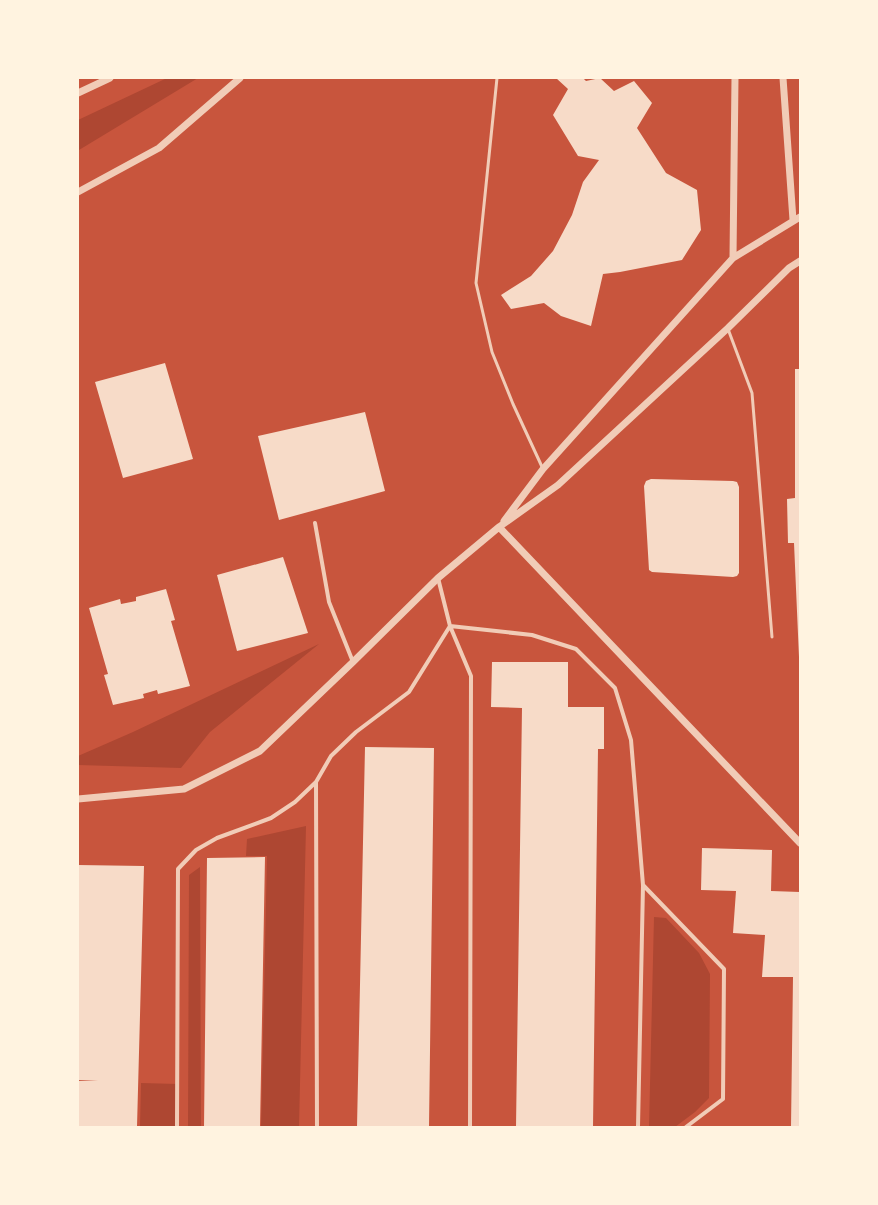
<svg xmlns="http://www.w3.org/2000/svg" width="878" height="1205" font-family="'IBM Plex Serif',serif">
<rect width="100%" height="100%" fill="#c8553d"/>
<!-- green -->
<path fill="#ae4732" d="M167,78h31l-119,72 -1,-1v-29z
M319,644l-109,88 -29,36 -103,-3v-9l55,-24z
M306,826l-7,301h-38l6,-271h-21l1,-17z
M200,867l1,260h-13l1,-252z
M654,917l12,1 33,35 11,21 -1,124 -14,14 -20,15h-26z
M141,1083l37,1 -1,43h-37z"/>
<!-- building -->
<path fill="#f7dbc8" d="M556,78h27l3,3 14,-3 14,13 20,-10 18,22 -15,25 29,45 31,17 4,40 -19,30 -62,12 -17,2 -12,52 -30,-10 -17,-13 -33,6 -10,-14 30,-19 22,-25 19,-36 11,-33 16,-22 -21,-4 -25,-41 15,-26z
M165,363l28,96 -70,19 -28,-96z
M795,369h5v288h-1l-5,-114h-6l-1,-44 8,-1z
M365,412l20,79 -106,29 -21,-84z
M651,479l82,2 4,1 2,5v86l-2,3 -4,1 -81,-5 -3,-2 -5,-84 2,-5z
M283,557l25,76 -71,18 -20,-76z
M166,589l9,31 -4,1 19,65 -32,8 -1,-4 -14,4 1,4 -31,7 -9,-30 4,-1 -19,-66 31,-9 1,5 15,-3v-4z
M492,662h76v45h36v42h-6l-5,378h-77l6,-419 -31,-1z
M365,747l69,1 -5,379h-72z
M702,848l70,2 -1,41 29,1v235h-9l2,-150h-31l3,-42 -32,-2 3,-42 -35,-1z
M265,857l-5,270h-56l3,-269z
M78,865l66,1 -7,261h-59v-46h20l-20,-1z"/>
<g fill="none" stroke-linecap="round" stroke-linejoin="round">
<!-- service -->
<path stroke="#f1ccb7" stroke-width="3" d="M497,78l-21,205 16,69 21,52 30,65
M728,329l24,64 20,244"/>
<!-- minor -->
<path stroke="#f1ccb7" stroke-width="4" d="M315,523l14,79 24,60
M438,578l12,48 21,50 -1,451
M450,626l82,9 44,14 39,39 16,52 12,145 -5,242
M316,782l1,345
M643,885l81,84 -1,130 -37,28
M177,1127l1,-258 18,-19 21,-12 54,-20 24,-16 21,-20 15,-26 25,-24 53,-40 41,-66"/>
<!-- tertiary -->
<path stroke="#f1ccb7" stroke-width="7" d="M783,78l10,142
M78,93l32,-15
M78,192l81,-44 81,-70
M733,258l2,-180
M504,521l39,-52 190,-211 67,-41
M499,527l301,316
M78,799l106,-10 76,-38 93,-89 85,-84 61,-51 59,-42 170,-157 61,-60 11,-7"/>
</g>
<!-- border -->
<rect width="878" height="1205" fill="none" stroke="#fff3e0" stroke-width="158"/>
</svg>
